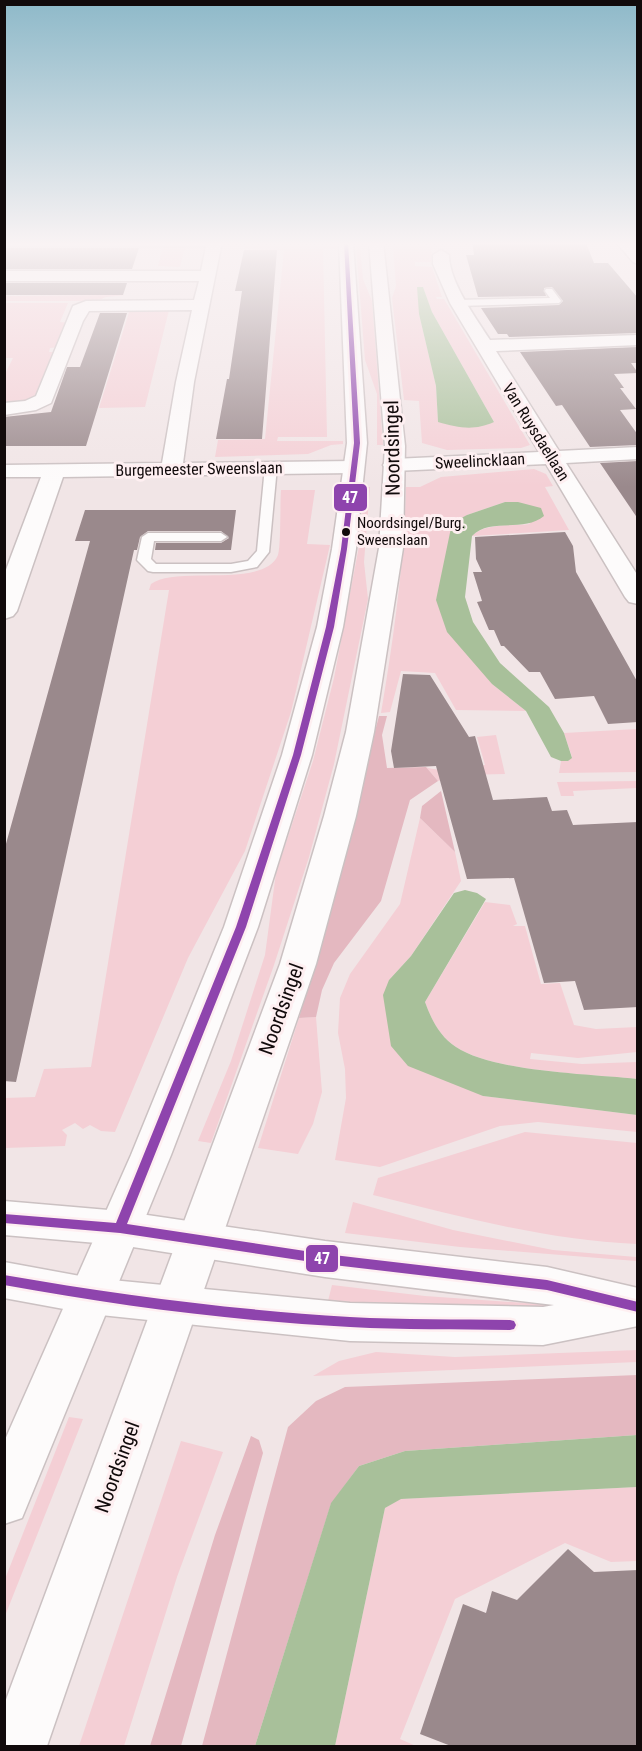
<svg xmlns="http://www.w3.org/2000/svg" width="642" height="1751" font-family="'Roboto Condensed',sans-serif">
<rect width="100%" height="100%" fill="#f1e5e6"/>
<!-- green -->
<path fill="#f4cfd5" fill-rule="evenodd" d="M244,246h93v2h-14l4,189h-49l-1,4h66v3l-12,1 -23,9 -93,3 3,-17 47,-1 19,-189 -40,-1z
M356,246h4l3,33 9,22 11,144h-6v-51l-12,-34z
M393,246h39l-1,16h-16v4l17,1 10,30h-6l1,2h7l86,146 -9,3 -74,2 -25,-7 -3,-42 -15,-1 -12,-102 4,-12zM423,287l9,25 62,110h-56l-2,-36 -17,-72z
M163,247h22l-5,20 -22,-1z
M125,295l-19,2 -9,4h-93l1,-5z
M5,303h63l-8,19 9,1 -10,24 -9,1 -1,4h7l-18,43 -7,6 -26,6v-33l8,-16h-8z
M131,306h39l-25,101 -46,1z
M534,469l12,5 7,12 -8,1 24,43 -97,6c12,-13 41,-10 58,-12l-25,-22 -38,13 -31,85 56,84 34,27 -70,-1 -21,-37 -34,-2 -11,41 -9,1c13,-76 23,-149 25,-226h14l21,-10z
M365,487h5l-6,75 4,37 -34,165 -25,93 -35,108 -63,178 -13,-2 33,-80 34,-106 11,-82 37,-112 21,-83 25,-132z
M281,490h34l-8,54 23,1 -39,167 -46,139 -57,107 -73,174 -14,-1 -11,-6 -7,4 -8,-6 -13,7 5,5 -2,11 -60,2v-50l30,-1 9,-28 47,-2 78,-477h-20l2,-6c25,-19 113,5 127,-29 3,-8 2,-53 3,-65z
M637,729v43l-78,1 2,-12h7l4,-4 -8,-24z
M496,735l9,39 -42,1 -25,6 -12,-14c10,6 44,-1 59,-2l-8,-28z
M637,781v7l-64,3 1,5h-13l-4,-14z
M420,818l35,34 6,29 -50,75 -22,24 94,116 154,19v17l-99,-10 -38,4 -120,41 -45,-7 11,-62 -1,-29 -7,-36 2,-35 10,-24 50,-70z
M485,902l25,3 7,19 -4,2h12l16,58 19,-1 14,42 22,4 41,-2v25l-59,6 -47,-5 -1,6 52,5 55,-2v17c-47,-5 -143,-7 -181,-32 -16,-10 -25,-28 -31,-45z
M316,1017l6,75 -9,32 -15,30 -40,-6 41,-130z
M525,1132l112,11v101c-90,-4 -176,-27 -264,-49l5,-17z
M353,1202l100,28 100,20 83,7v4l-176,-14 -115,-14z
M332,1285l93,11 156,11 -177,4 -76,-10z
M637,1350v12l-324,14 26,-15 37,-9 79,5z
M69,1417l14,2 -78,197v-37z
M181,1441l42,11 -46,125 -53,169h-45z
M637,1487v74l-26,1 -46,-19 -110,56 -55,140 16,7h-81l50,-238 15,-9z"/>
<!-- forest -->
<path fill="#e4b8c0" d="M379,716h8l-5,19 5,33 39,-1 12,14 -28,19 -29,101 -47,62 -12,27 -6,27 -17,1z
M441,791l14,61 -35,-34 2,-12z
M637,1375v60l-232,16 -46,15 -28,38 -76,242h-53l86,-319 28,-26 29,-14z
M251,1436l8,4 4,13 -82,293h-31l65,-211z"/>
<!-- water -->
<path fill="#a8c09a" d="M417,287h6l9,25 62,110c-20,9 -35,6 -56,0l-2,-36 -17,-72z
M505,502h13l23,6 3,8c-20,17 -55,1 -72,20l-7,61 8,25 27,41 49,44 15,26 8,25 -4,3h-7l-10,-4 -25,-46 -34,-27 -45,-52 -11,-32 16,-77 15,-8z
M465,890l12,3 9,6 -61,103c6,17 15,35 31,45 37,25 134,27 181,32v36l-154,-19 -75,-30 -17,-20 -8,-51 6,-15 22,-24 43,-63z
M637,1435v52l-236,12 -16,9 -50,238h-80l76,-243 28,-37 46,-15z"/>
<!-- building -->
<path fill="#9a898c" d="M472,242l114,1 8,20h14l30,35v35l-129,4 -2,-3h-9l-17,-26 78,-3 4,-4 -11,-14 -8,1 2,8 -68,1 -12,-42h8z
M4,248h135l-7,21h-128z
M244,250h33l-15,189h-46l11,-60h2l13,-88h-7z
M4,283h123l-4,12h-119z
M100,313h27l-41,133h-82v-29l47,-5 16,-45h13z
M638,347v16h-7l7,10 -24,1 10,14h-4l16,21 -16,1 18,25v10l-48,2 -28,-42 -6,1 -36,-54z
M638,461v58l-38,-56z
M85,510h151l-5,40h-76l1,-7h65l8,-5 -8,-7h-73l-8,6 -3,13h-3l-118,532 -12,-1v-230l86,-310h-15z
M565,532l8,14 3,26 62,111v39l-30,2 -14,-28 -39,3 -15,-27h-11l-25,-26h-3l-7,-16h-5l-12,-28 5,-1 -9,-29h9l-6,-13 -1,-22z
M403,674l27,1 39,62 6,-1 18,64 54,-3 5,14 15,-1 6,15 65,-3v185l-54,3 -9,-29 -31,2 -30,-105 -47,1 -31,-113 -42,2 -3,-17z
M568,1549l26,23 44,-2v176h-187l-31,-12 43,-130 23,9 6,-22 25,9z"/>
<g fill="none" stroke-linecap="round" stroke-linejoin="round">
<defs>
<path id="service" d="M546,289h6l9,12 -2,2 -101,3 -5,-3 5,-3 92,-2 -5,-7z
M271,464l6,3 -8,85 -12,15 -26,5h-78l-5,-1 -11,-11 5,-23 6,-4h73l6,4 -6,4h-67l-3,18 5,5h75l17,-3 9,-10 8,-84z"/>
<path id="minor" d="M4,242h218l-28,140 -11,81 170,-2 8,1 3,5 -3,5 -8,1 -290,4 -46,134 -4,5 -9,3v-44l37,-98h-37v-12l158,-2 14,-81 16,-72 -103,1 -6,10 -32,82 -15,7 -32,5v-12l21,-2 11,-5 37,-90 13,-5 108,-1 5,-19h-195v-10h197l5,-25h-202z
M616,242h15l7,7v15l-5,-2z
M441,250l8,5c0,27 27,63 41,85l148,-5v10l-142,6 63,100 79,-4v12l-72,4 72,113v28l-9,-2 -4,-5 -79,-133 -152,7 -8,-1 -3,-5 3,-5 8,-1 145,-7 -89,-149 -17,-39v-9z"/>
<path id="tertiary" d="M4,1201l116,10 205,30 222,26 91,21v38l-95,19 -193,-4 -259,-27 -87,-16v-36l87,16 259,25 193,4 11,-2 -229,-28 -205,-32 -116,-10z"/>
<path id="secondary" d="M339,242h14l14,201 -11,106 -13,78 -31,128 -54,172 -87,228 -149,363 -18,6v-82l127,-287 93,-228 58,-172 35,-128 15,-78 15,-106z
M369,242h14l22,204 -2,102 -29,184 -18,84 -40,148 -269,782h-43v-41l276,-741 44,-148 22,-84 33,-184 6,-102z"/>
</defs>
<!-- service casing -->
<use href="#service" stroke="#cbc1c2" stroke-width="3"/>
<!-- minor casing -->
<use href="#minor" stroke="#cbc1c2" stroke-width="3"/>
<!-- tertiary casing -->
<use href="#tertiary" stroke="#cbc1c2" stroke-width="3"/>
<!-- secondary casing -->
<use href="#secondary" stroke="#cbc1c2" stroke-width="3"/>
<!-- service -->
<use href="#service" fill="#fdfbfb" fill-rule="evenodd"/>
<!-- minor -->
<use href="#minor" fill="#fdfbfb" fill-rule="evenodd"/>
<!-- tertiary -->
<use href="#tertiary" fill="#fdfbfb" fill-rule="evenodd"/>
<!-- secondary -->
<use href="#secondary" fill="#fdfbfb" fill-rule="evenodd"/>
<defs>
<path id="bus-1" d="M344,242h4l12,201 -13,106 -13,78 -33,128 -55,172 -119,297 198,30 222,26 91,22v10l-91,-22 -222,-26 -205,-31 -116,-10v-9l112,9 120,-296 57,-172 33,-128 15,-78 13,-106z
M4,1275c115,20 230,35 346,42 53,3 107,2 160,3l4,1 2,4 -2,4 -4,1c-53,-1 -107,0 -160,-3 -116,-6 -231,-21 -346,-42z"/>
</defs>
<!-- bus-1 casing -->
<use href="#bus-1" stroke="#feeff1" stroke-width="5"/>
<!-- bus-1 -->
<use href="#bus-1" fill="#8e44ad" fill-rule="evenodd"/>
</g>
<!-- sky -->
<linearGradient id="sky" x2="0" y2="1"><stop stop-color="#8eb9c9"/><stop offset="0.5" stop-color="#f9f3f4"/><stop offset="1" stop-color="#f9f3f4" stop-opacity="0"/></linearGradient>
<rect width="642" height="487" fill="url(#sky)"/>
<!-- markers -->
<circle fill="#110a0b" stroke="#feeff1" stroke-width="2" cx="346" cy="532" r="5"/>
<g text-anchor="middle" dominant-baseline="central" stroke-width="6" stroke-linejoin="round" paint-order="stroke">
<!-- far-bus labels -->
<g font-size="15" fill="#110a0b" stroke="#feeff1" text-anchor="start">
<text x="357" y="523">Noordsingel/Burg.<tspan x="357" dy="17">Sweenslaan</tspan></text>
</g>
<!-- far-street labels -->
<g font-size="16" fill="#110a0b" stroke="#feeff1">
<text transform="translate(536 432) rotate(58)">Van Ruysdaellaan</text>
<text transform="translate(480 461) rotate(-3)">Sweelincklaan</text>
<text transform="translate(199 469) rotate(-1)">Burgemeester Sweenslaan</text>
</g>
<!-- street labels -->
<g font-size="20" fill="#110a0b" stroke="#feeff1">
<text transform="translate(392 448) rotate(-91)">Noordsingel</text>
<text transform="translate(281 1009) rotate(-70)">Noordsingel</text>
<text transform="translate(117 1467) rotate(-70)">Noordsingel</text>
</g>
</g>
<g stroke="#feeff1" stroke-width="2">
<rect x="333" y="483" width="35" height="29" rx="6" fill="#8e44ad"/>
<rect x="305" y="1244" width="34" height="29" rx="6" fill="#8e44ad"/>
</g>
<g font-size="16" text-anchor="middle" font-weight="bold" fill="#fff">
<text x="350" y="503">47</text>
<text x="322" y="1264">47</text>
</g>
<!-- border -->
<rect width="642" height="1751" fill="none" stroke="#110a0b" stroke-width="12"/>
</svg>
